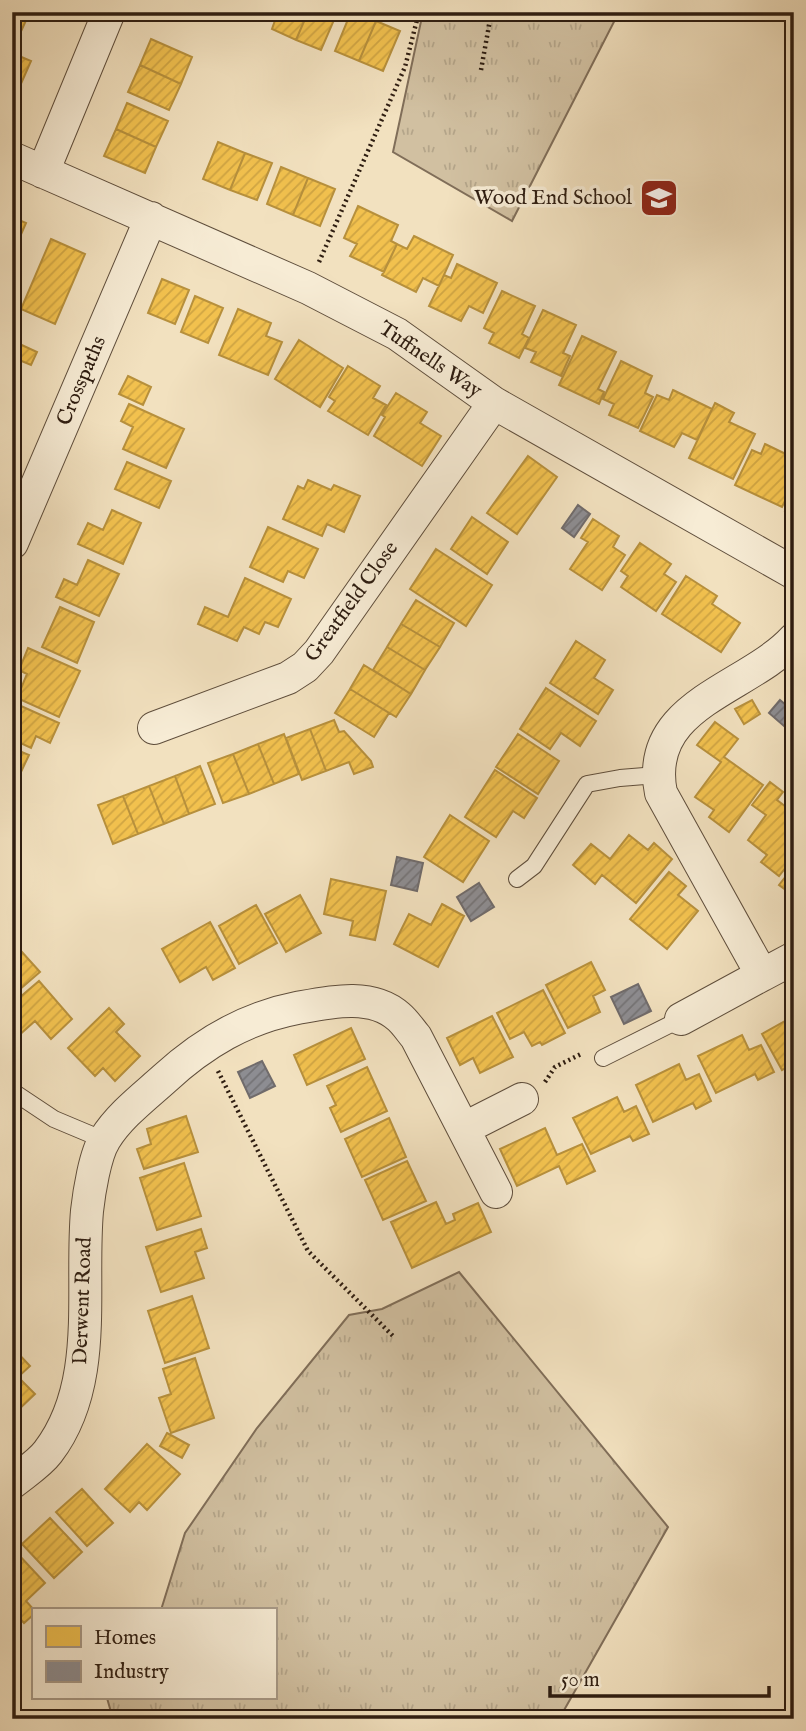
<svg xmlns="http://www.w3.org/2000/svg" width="806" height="1731" font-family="'IM FELL English',serif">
<defs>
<pattern id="park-tufts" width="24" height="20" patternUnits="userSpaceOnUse" patternTransform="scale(1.75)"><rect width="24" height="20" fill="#d1c0a1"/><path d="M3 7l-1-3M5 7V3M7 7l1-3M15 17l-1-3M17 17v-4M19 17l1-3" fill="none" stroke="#b4a58a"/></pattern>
<pattern id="homes-hatch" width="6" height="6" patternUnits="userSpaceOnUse" patternTransform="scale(1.75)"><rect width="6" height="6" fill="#f2c14e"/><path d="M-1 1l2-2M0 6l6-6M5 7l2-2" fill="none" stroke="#d0a543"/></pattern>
<pattern id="industry-hatch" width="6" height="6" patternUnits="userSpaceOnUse" patternTransform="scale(1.75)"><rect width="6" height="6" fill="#8d8d92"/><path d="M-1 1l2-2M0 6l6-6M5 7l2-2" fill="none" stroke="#747376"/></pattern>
</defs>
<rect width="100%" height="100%" fill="#f2e1bf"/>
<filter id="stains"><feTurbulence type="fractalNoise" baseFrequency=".00286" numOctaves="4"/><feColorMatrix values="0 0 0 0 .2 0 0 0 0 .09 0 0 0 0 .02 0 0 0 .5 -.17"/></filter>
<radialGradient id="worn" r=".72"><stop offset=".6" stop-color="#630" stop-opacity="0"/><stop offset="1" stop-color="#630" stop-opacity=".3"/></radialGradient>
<!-- park -->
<path fill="url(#park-tufts)" stroke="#806e59" stroke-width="2" d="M423,12h196l-107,209 -119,-69z
M459,1272l209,255 -109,192h-446l-6,-21h168v-88h-114l24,-77 72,-105 92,-113 33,-6z"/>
<!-- homes -->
<path fill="url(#homes-hatch)" stroke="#b7903c" stroke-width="2" d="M12,12h24l-3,6 -5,-2 -16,35z
M278,12h30l-12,28 -24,-11z
M308,12l29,1 -16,37 -25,-10z
M351,12l25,9 -17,40 -24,-10z
M376,21l24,10 -17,40 -24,-10z
M151,39l41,18 -11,27 -41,-19z
M12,53l19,8 -15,34 -4,-1z
M140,65l41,19 -12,26 -41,-18z
M127,103l41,18 -12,26 -40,-18z
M116,129l40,18 -11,26 -41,-17z
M218,142l27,11 -15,37 -27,-11z
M245,153l27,10 -15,37 -27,-10z
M281,167l27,11 -15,37 -26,-11z
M308,178l27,11 -15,37 -27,-11z
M358,206l40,19 -7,16 6,3 -13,28 -34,-16 7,-12 -13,-6z
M12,217l14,6 -14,32z
M414,236l39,19 -14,31 -16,-8 -7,14 -34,-17 15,-31 10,5z
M51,239l34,15 -30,70 -34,-15z
M457,264l40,19 -14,30 -14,-7 -8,15 -32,-15 15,-31 7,3z
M162,279l27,11 -14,34 -27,-11z
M502,291l33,15 -13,28 7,4 -10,20 -30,-15 5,-10 -10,-5z
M195,296l28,12 -15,35 -27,-11z
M238,309l33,14 -5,13 16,6 -14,33 -49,-20z
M543,310l33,15 -13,28 7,3 -9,20 -30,-14 5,-10 -11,-4z
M582,336l34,16 -18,37 6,3 -5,12 -40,-19z
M299,340l44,28 -23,39 -45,-28z
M13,341l24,11 -6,13 -19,-8z
M621,361l31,15 -7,17 8,4 -15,31 -29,-13 5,-11 -11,-5z
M348,366l32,20 -7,12 13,7 -18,30 -40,-24 7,-10 -6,-4z
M128,376l23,11 -8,18 -24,-11z
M673,390l39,19 -15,31 -15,-7 -8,14 -34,-16 17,-36 12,5z
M396,393l31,19 -7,11 21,13 -19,30 -48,-30 11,-19 -3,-2z
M715,403l19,10 -5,9 26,12 -22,45 -44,-21z
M129,404l55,25 -18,39 -43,-19 10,-22 -12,-6z
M765,444l29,14v25l-12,24 -47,-22 17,-35 9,4z
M528,456l29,21 -40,57 -30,-21z
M127,462l44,19 -12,27 -44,-19z
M308,480l23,10 3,-5 26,11 -16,36 -17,-8 -5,12 -39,-17 15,-33 6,3z
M794,492v24l-9,-5z
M112,510l29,13 -18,41 -45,-20 10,-21 15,7z
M472,517l36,25 -21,32 -36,-25z
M593,519l26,17 -6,11 12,8 -23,35 -32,-21 18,-27 -7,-4z
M268,527l50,22 -14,29 -16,-7 -5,11 -33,-15z
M640,543l31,21 -7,10 12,8 -20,29 -35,-24 7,-11 -7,-5z
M436,549l56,36 -26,41 -56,-37z
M88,560l31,14 -20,42 -43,-19 8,-18 13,6z
M686,576l31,20 -5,8 28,19 -19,29 -59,-38z
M245,578l46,21 -13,28 -13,-5 -6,12 -15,-7 -7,14 -39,-17 7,-17 23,10z
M416,600l38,23 -14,24 -39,-23z
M60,607l34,15 -17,41 -35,-16z
M401,624l39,23 -15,23 -38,-23z
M576,641l29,19 -11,18 19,12 -15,24 -48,-31z
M387,647l38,23 -14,24 -38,-24z
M28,648l52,23 -21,46 -42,-19 10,-24 -8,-4z
M364,665l47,29 -15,23 -46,-28z
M546,688l50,33 -16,25 -19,-13 -11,16 -30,-20z
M350,689l39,24 -15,24 -39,-24z
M752,700l8,14 -16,10 -9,-15z
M12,702l47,21 -9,20 -14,-7 -5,12 -19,-9z
M334,720l5,12 5,-1 27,30 2,6 -19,7 -5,-12 -23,9 -16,-42z
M715,722l23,17 -14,18 39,28 -34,47 -20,-15 5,-7 -19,-13 26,-35 -24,-17z
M310,729l16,42 -24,9 -16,-42z
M284,734l15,40 -25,10 -16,-40z
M518,734l41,27 -21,33 -42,-27z
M258,744l16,40 -25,10 -16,-40z
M12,748l17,7 -16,34h-1z
M233,754l16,40 -26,9 -15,-40z
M200,766l15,38 -26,10 -14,-38z
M495,770l42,28 -13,20 -11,-7 -17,26 -31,-20z
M175,776l14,38 -25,10 -15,-38z
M770,782l13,10 -6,8 17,13v44l-15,19 -18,-14 6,-7 -19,-15 18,-25 -14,-10z
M149,786l15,38 -26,10 -15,-38z
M123,796l15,38 -25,10 -15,-39z
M450,815l39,26 -26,41 -39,-25z
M629,835l19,15 6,-7 18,16 -36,44 -34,-28 -7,9 -22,-19 18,-21 19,15z
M794,866v30l-15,-11z
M669,872l17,14 -8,9 20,16 -31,38 -37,-30z
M331,879l55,12 -11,49 -25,-5 3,-14 -29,-7z
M300,895l21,38 -35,19 -21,-38z
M442,904l22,12 -26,51 -44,-23 15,-30 22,11z
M256,905l21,38 -38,21 -20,-38z
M210,922l25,46 -22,12 -7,-13 -26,15 -18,-33z
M12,941l28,31 -28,24z
M591,962l14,28 -12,6 7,16 -32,16 -22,-43z
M39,981l33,38 -21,20 -16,-18 -18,16 -5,-6v-27z
M543,990l22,43 -23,12 -2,-3 -8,4 -8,-14 -14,7 -13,-26z
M109,1008l15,16 -8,8 24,24 -25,25 -12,-13 -8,8 -27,-28z
M492,1016l21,41 -33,16 -7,-15 -13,7 -13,-27z
M794,1016v47l-12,7 -20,-36z
M351,1028l14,31 -58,26 -13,-30z
M742,1035l7,15 12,-5 13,27 -16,8 -3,-6 -39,19 -18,-37z
M679,1064l7,16 13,-6 12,27 -15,8 -3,-6 -40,19 -17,-37z
M367,1067l20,44 -46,21 -11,-24 6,-3 -9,-19z
M617,1097l7,15 12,-6 13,28 -16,7 -3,-5 -39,18 -18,-36z
M186,1116l12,36 -54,17 -7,-20 14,-5 -4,-15z
M389,1118l17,39 -44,20 -17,-38z
M545,1128l12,27 25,-11 13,27 -28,13 -8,-18 -42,20 -17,-37z
M407,1161l19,40 -43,19 -18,-40z
M184,1163l17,53 -44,14 -17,-52z
M436,1202l10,22 9,-4 -2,-6 25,-11 13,29 -79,36 -21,-46z
M201,1229l6,19 -12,4 9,26 -43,14 -15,-45z
M192,1296l17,52 -44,15 -17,-52z
M12,1347l18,19 -12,11 17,17 -23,22z
M195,1358l19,60 -43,15 -12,-35 12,-4 -8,-25z
M167,1433l22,12 -7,13 -22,-12z
M147,1444l33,30 -33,36 -8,-8 -9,10 -25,-23z
M82,1489l31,34 -26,23 -31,-34z
M50,1518l32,34 -28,26 -32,-34z
M17,1553l28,30 -19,18 8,9 -1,5 -9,8 -12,-13v-53z"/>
<!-- industry -->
<path fill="url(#industry-hatch)" stroke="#706b6b" stroke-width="2" d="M578,505l12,9 -16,23 -12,-9z
M780,700l14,12v19l-2,2 -23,-20z
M397,857l26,6 -6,28 -26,-6z
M479,883l15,24 -23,14 -14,-24z
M638,984l13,27 -27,13 -13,-27z
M262,1061l13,25 -25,12 -12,-26z"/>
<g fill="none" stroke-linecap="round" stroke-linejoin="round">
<defs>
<path id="lane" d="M517,879l17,-13 53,-82 33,-6 37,-3
M603,1058l78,-39
M12,1091l42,28 50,21"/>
<path id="street" d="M12,158l296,130 89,46 97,69 300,170
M43,172l66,-160
M12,543l139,-325
M794,639c-47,51 -151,65 -133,154l101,182 32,-17
M154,728l134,-50 17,-11 14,-15 175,-249
M681,1019l81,-44
M465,1128l57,-29
M12,1483c12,-10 27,-19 36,-31 52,-68 32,-162 39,-241 2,-18 8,-57 18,-72 14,-23 39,-42 59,-60 39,-36 81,-61 133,-71 32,-6 75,-16 102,9 6,5 11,13 17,20l80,155"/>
</defs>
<!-- lane casing -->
<use href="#lane" stroke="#5f4e3c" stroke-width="18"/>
<!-- street casing -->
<use href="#street" stroke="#5f4e3c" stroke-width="34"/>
<!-- path -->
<path stroke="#2e1d11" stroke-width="4.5" stroke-dasharray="2 3.5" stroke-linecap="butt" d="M481,70l9,-50 -1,-8
M319,262l86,-195 14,-55
M218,1071l90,180 85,85
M545,1082l10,-15 26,-13"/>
<!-- lane -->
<use href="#lane" stroke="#f7ecd5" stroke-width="16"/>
<!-- street -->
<use href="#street" stroke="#f7ecd5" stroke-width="32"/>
</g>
<!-- icons -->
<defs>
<symbol id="school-square" viewBox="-11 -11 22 22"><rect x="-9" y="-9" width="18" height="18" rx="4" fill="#8f2418" stroke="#f7ecd5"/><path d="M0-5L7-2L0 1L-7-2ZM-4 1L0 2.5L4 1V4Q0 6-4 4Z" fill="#fff"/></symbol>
</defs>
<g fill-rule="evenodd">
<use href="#school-square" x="637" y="176" width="44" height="44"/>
</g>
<g text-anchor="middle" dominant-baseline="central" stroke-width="7" stroke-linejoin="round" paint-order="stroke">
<!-- poi labels -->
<g font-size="21" fill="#2e1d11" stroke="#f7ecd5" text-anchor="end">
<text x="632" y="198">Wood End School</text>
</g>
<!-- street labels -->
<g font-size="21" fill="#2e1d11" stroke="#f7ecd5">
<text transform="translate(430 360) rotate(34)">Tuffnells Way</text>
<text transform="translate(82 381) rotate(-67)">Crosspaths</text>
<text transform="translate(352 602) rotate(-54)">Greatfield Close</text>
<text transform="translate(83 1301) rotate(-88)">Derwent Road</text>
</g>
</g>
<!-- margin -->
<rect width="806" height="1731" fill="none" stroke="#f2e1bf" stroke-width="42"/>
<rect x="14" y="14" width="778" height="1703" fill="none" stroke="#2e1d11" stroke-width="3.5"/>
<rect x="21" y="21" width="764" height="1689" fill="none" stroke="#2e1d11" stroke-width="2"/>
<!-- legend -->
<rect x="32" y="1608" width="245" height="91" fill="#f7ecd5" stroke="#a79987" stroke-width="2"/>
<rect x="46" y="1626" width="35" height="21" fill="#f2c14e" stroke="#a79987" stroke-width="2"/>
<text x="94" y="1644" font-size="21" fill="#2e1d11">Homes</text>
<rect x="46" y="1661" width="35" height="21" fill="#8d8d92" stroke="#a79987" stroke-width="2"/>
<text x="94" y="1678" font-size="21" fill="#2e1d11">Industry</text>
<!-- scale -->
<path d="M550 1686v10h219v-10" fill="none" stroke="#2e1d11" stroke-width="3.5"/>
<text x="561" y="1686" font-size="21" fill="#2e1d11" stroke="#f7ecd5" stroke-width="5" paint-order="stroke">50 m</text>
<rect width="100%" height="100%" filter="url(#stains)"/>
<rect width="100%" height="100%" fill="url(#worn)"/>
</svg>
